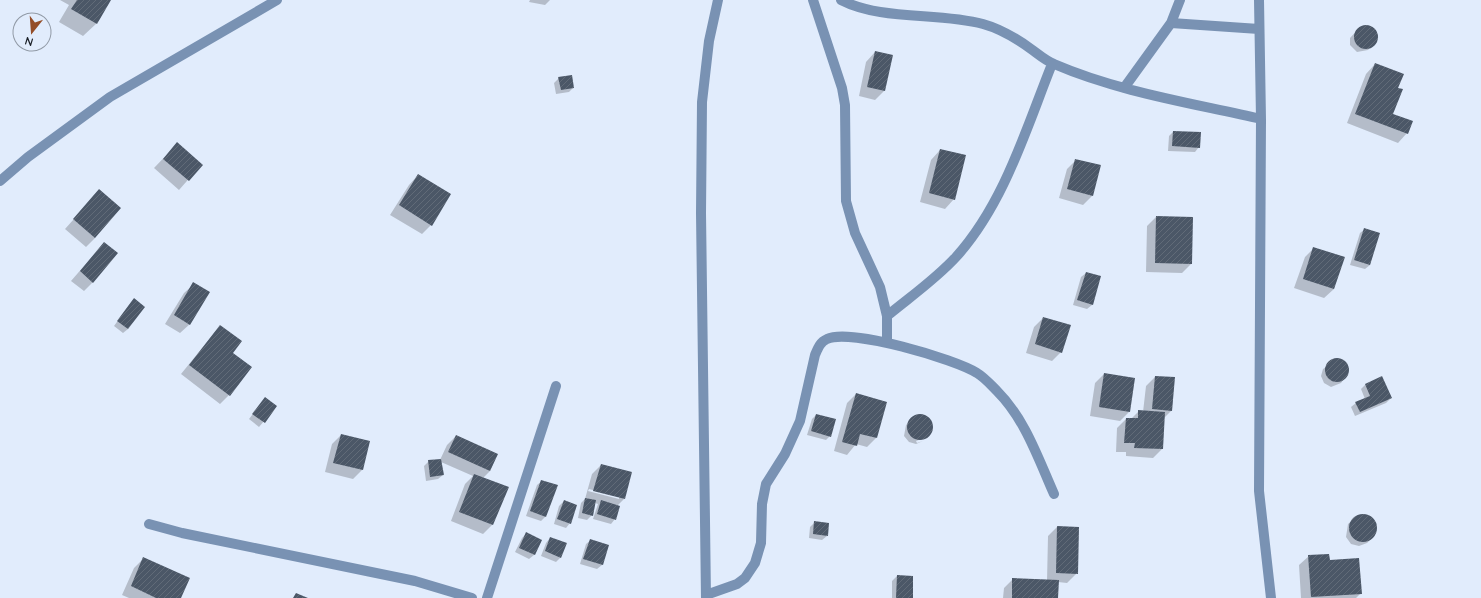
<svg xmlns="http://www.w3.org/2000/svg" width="1481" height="598" font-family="Quicksand,sans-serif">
<defs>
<pattern id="building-hatch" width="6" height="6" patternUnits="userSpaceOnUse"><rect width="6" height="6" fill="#4b5767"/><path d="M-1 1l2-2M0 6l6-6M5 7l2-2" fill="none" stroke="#616b78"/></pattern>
</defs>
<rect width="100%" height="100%" fill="#e1ecfc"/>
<!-- shadow -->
<path fill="#0003" fill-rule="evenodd" d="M60,0h50l-13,23 -14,13 -24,-14 10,-17z
M530,0h20l-5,5 -16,-3z
M1360,27h11l5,5 1,7 -9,11 -11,2 -7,-7v-7z
M875,52l9,39 -9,9 -16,-4 7,-34z
M1375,64l22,25 -5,26 15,18 -9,10 -51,-20 19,-49z
M559,78l14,10 -4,4 -13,2 -2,-11z
M1173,132l26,15 -4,5 -27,-1 1,-15z
M177,144l24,21 -22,25 -25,-22z
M940,150l14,49 -9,10 -25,-7 11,-42z
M1076,160l16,36 -9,9 -24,-7 8,-29z
M418,175l13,50 -9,9 -32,-19 19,-30z
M99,191l-4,47 -9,9 -21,-18z
M1156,217l35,47 -9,9 -36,-1 1,-46z
M1365,229l14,4 -9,32 -5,4 -15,-4 10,-32z
M104,243l-11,39 -9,9 -13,-10z
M1314,248l30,9 -10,32 -10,9 -30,-10 11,-31z
M1086,273l6,32 -5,4 -14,-4 8,-28z
M194,284l-4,40 -10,9 -15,-9 19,-31z
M130,304l-2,25 -5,4 -9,-7z
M1043,318l18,34 -9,9 -26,-8 8,-26z
M220,326l12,27 -3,42 -9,9 -39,-30z
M1338,359l6,3 4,10 -7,11 -10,4 -7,-4 -3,-7 2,-7z
M1104,374l25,38 -9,9 -30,-5 5,-33z
M1155,377l19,1 -2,32 -9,9 -1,30 -9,9 -27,-2v-4h-10l1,-24 9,-9h5l8,-8 4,1 3,-26z
M1365,385l26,13 -5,5 -31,13 -4,-9 5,-4 9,-4 -4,-10z
M856,394l30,8 -10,36 -9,9 -11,-3 -9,11 -13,-4 13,-48z
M265,398l11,9 -17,20 -10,-8z
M816,415l14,21 -4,4 -19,-5 5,-16z
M922,416l9,6 1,7 -5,8 -11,4 1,2 6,-2 -7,3 -7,-2 -5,-6 2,-11 5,-5z
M341,435l28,7 -7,28 -9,9 -28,-7 7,-28z
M456,436l41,19 -7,16 -7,7 9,47 -9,9 -32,-13 14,-37 8,-8 -32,-14 2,13 -5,4 -12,2 -2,-15 5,-5 11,-1 7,-15z
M601,465l30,8 -7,26 -7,7 -2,13 -4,5 -18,-5 5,-15 -3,-1 -3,12 -5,5 -9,-2 3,-15 4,-4 7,-25zM589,489l30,8v2l-31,-8z
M542,481l4,35 -5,5 -15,-5 11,-31z
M564,501l6,22 -4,5 -12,-4 5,-18z
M1359,515h9l4,2 4,8 -1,9 -3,4 -5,5 -8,3 -8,-2 -5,-7 2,-13z
M815,522l12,14 -5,4 -13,-2 1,-11z
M1057,527l20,46 -10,10 -9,-1 -1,16h-54l1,-10 9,-9 34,2 1,-45z
M526,534l15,7 -7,14 -5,4 -14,-7 7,-14z
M550,538l10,20 -4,4 -15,-6 5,-13z
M591,540l17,6 -6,19 -5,4 -17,-5 6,-20z
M1309,556l20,5 32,32 -5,5h-55l-2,-33z
M143,559l37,39h-51l-7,-3 12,-27z
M897,576l15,1v21h-20v-17z"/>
<!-- building -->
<path fill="url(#building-hatch)" d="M77,0h34l-14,24 -26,-15z
M1354 37a12 12 0 1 1 24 0a12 12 0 1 1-24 0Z
M875,51l18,4 -8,36 -18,-4z
M1375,63l29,11 -6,14 5,1 -10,25 20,7 -5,13 -53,-20z
M572,75l2,13 -13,2 -3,-13z
M1173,131l28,1 -1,16 -28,-2z
M177,142l26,23 -14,16 -26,-22z
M940,149l26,6 -11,45 -26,-7z
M1075,159l26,6 -8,31 -26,-7z
M418,174l33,20 -19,32 -33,-21z
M99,189l22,19 -26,30 -22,-19z
M1156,216l37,1 -1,47 -37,-1z
M1364,228l16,5 -10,32 -16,-5z
M104,242l14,11 -25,30 -13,-12z
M1313,247l32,10 -11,32 -31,-10z
M1086,272l15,4 -8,29 -16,-5z
M193,282l17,10 -20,33 -16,-10z
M134,298l11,9 -17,22 -11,-8z
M1043,317l28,8 -9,28 -27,-9z
M220,325l22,16 -9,12 19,14 -22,29 -41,-31z
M1325 370a12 12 0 1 1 24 0a12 12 0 1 1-24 0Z
M1104,373l31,5 -5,34 -31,-5z
M1155,376l20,1 -3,34 -20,-2z
M1382,376l10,22 -32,14 -5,-10 15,-6 -5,-12z
M856,393l31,9 -10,36 -17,-4 -3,12 -15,-4z
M265,397l12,9 -12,17 -13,-9z
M1138,410l27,2 -2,37 -29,-1 1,-5h-11l2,-25h12z
M816,414l20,5 -5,18 -20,-6z
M907 427a13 13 0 1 1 26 0a13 13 0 1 1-26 0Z
M341,434l29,7 -7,29 -30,-7z
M456,435l42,19 -8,17 -42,-19z
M441,459l3,16 -14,2 -2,-17z
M601,464l31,8 -7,27 -32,-8z
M474,474l35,13 -16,38 -34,-13z
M541,480l17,5 -12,32 -16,-6z
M585,498l11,2 -3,16 -11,-3z
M564,500l13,5 -6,19 -14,-5z
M601,500l19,6 -4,14 -19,-6z
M1349 528a14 14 0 1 1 28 0a14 14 0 1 1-28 0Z
M814,521l15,2 -1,13 -15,-2z
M1057,526l22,1 -1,47 -22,-1z
M526,532l16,8 -7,15 -16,-7z
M550,537l17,6 -6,15 -16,-7z
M590,539l19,6 -6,20 -20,-6z
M1329,554l1,6 29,-2 3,36 -51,3 -3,-42z
M143,557l47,21 -9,20h-25l-25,-12z
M897,575l16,1v22h-17z
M1012,578l47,2 -1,18h-46z
M296,593l12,5h-15z"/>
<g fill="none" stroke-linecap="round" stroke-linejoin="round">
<!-- street -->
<path stroke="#7992b3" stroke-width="10" d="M813,0l29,88 3,17 1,96 9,32 25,54 7,29v26
M841,0c41,21 97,12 142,24 18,5 33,14 48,25 7,5 15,12 23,15 65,28 138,39 207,55
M1259,0l2,119 -2,372 12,107
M1171,23l88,6
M1124,88l47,-65 9,-23
M0,181l28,-24 82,-60 167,-97
M887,316c23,-19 49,-37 69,-59 48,-53 70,-128 96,-193
M149,524l33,9 233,48 57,17
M706,595l31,-11 8,-6 10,-15 6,-20 1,-39 4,-20 19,-30 15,-33 15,-66c3,-7 5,-13 12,-16 23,-11 128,20 150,34 7,4 14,12 20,18 28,28 41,67 57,103
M487,598l69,-212
M706,598l-5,-385 1,-111 7,-61 9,-41"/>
</g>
<!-- north arrow -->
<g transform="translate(32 32) rotate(197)"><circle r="19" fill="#e1ecfc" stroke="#919aa6"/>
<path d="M0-3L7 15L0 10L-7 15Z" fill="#944d28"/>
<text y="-6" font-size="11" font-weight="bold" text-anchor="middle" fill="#1a1f26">N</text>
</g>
</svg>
